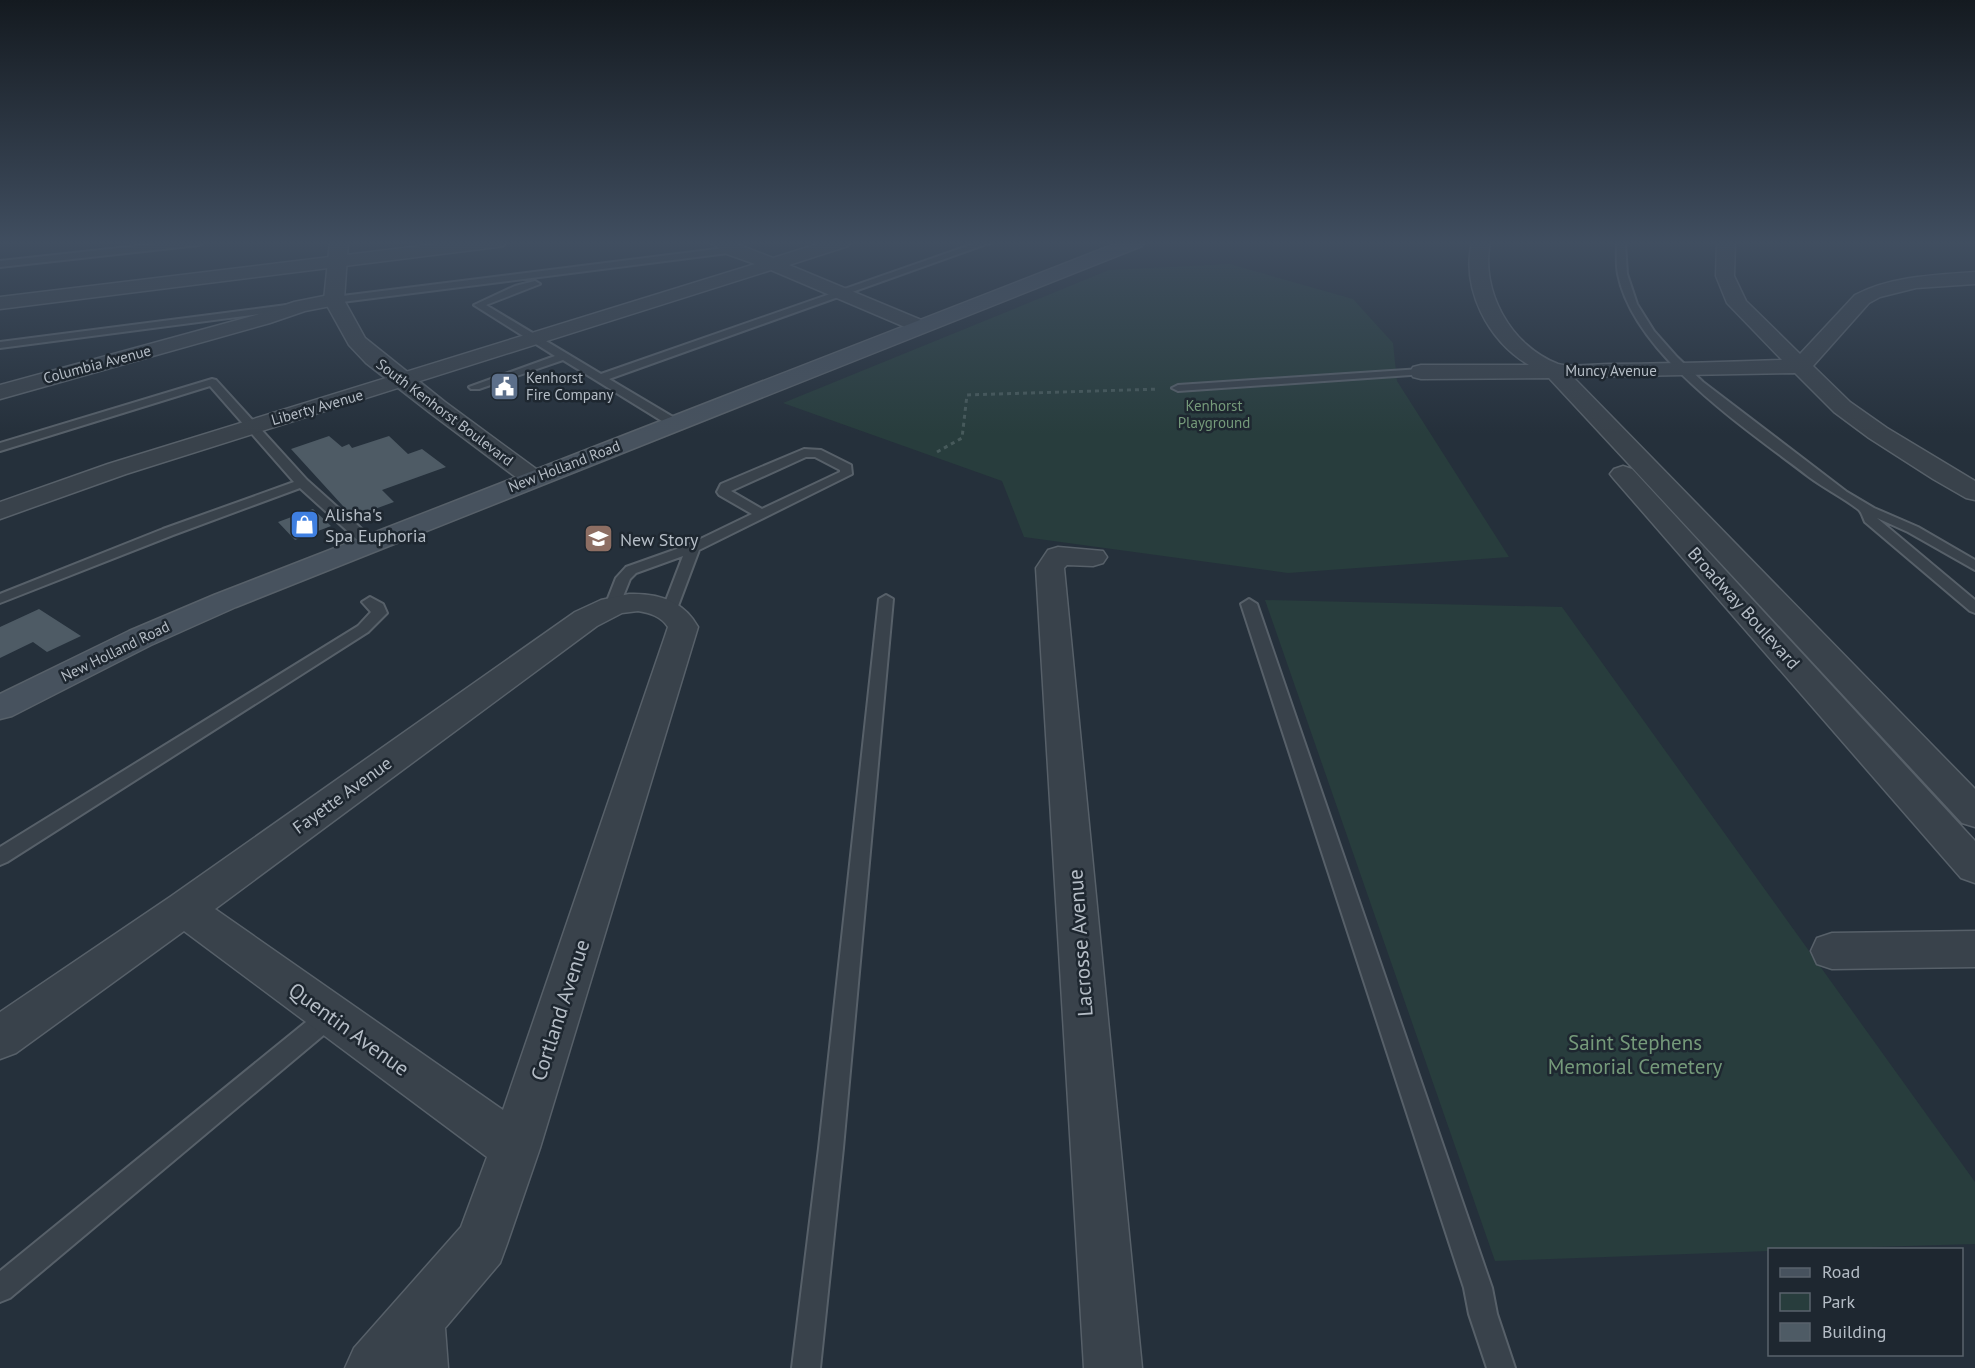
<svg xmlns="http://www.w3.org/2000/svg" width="1975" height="1368" font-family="'PT Sans',sans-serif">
<rect width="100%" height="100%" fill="#25303b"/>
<!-- green -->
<path fill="#283d3d" d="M1230,264l123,35 40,44 4,38 112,176 -221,16 -264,-36 -22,-56 -219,-78 326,-133z
M1265,600l297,7 413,575v62l-205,6 -1,1 -274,10z"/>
<!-- building -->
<path fill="#4e5b65" d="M329,436l13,11 7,-3 3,4 37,-12 19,18 14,-5 24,18 -64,23 12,12 -41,15 -62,-68z
M313,509l18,17 -36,14 -17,-18z
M39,609l42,27 -34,16 -14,-10 -33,16v-31z"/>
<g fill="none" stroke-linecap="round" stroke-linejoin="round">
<defs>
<path id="service" d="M174,242h29l-4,3 -199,22v-6z
M979,242h13l-383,137 69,41v6h-8l-107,-66 -84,29h-8l-2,-2 86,-31 -81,-51 41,-19 20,-5 5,3 -54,21 115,69z
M1617,242h8l2,32 10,30 17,27 23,26 26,25 144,110 27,16 44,19 57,33v10l-67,-38 -31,-14 98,82v13l-5,-2 -105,-89c-2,-4 -3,-9 -6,-12 -15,-12 -34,-21 -50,-33 -62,-48 -175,-122 -191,-203 -2,-10 -1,-22 -1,-32z
M733,247l4,3 -1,2 -402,51 -5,-3 5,-3z
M294,304l3,1v4l-297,39v-6z
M1421,369l5,3 -1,2 -247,17 -6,-3 6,-3z
M212,379l4,1 91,100 67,60 2,3 -2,3h-10l-64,-58 -127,47 -173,68v-9l163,-65 131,-47 -84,-96 -210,65v-8z
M804,449l17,1 30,15 1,9 -153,76 -24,64 -5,2 -8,-5 21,-55 -47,17 -6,6 -12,30h-10l-3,-3 11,-28 10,-11 62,-22 64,-31 -33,-19 -2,-3 4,-8zM806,457h9l25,13v2l-78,37 -31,-18z
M886,595l7,4 -50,549 -23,220h-28l27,-220 60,-549z
M370,597l13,7 4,9 -19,19 -361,230 -7,3v-18l358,-221 13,-14 -9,-10z
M1249,599l8,5 235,684 5,26 18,54h-28l-18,-54 -5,-26 -223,-684z
M330,1006l8,3 3,7 -3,7 -328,275 -10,4v-31l322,-262z"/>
<path id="minor" d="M453,242h53l-3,4 -6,1 -497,62v-12z
M710,242h22l41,16 51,-16h27l-3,4 -59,19 137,57 3,4 -3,4h-14l-141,-60 -645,204 -126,45v-17l108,-38 647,-200 -28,-10z
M1472,242h18c-10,49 21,104 68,122 14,4 36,0 51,0 58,0 115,-2 173,-4l-55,-57 -11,-27 1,-34h18l-1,34 12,25 54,53 55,-59c37,-19 80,-20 120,-23v12l-59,4 -36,9 -11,6 -56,63 37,36 37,26 88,53v19l-9,-2 -33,-19 -64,-41 -35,-26 -39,-39 -222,4 402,412v38l-13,-4 -413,-445 -128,1 -8,-2 -3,-5 3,-5 8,-2h108c-41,-24 -68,-76 -57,-123z
M334,294l7,2 3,4 -3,4 -36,7 -35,12 -270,76v-14l256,-70 38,-13z
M1623,466l9,3 343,372v42l-14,-5 -347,-399 -4,-5 4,-5z
M1058,547l45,4 4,6 -4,6 -10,3 -26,-1 -3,3 78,800h-58l-48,-800 12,-18z
M629,594c29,-1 55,7 69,33l-158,521 -33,96 -7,19 -55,65 3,40h-103l9,-20 107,-121 26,-70 -303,-226 -168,122 -16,6v-47l170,-115 405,-285 26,-12zM638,611c12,2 23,5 30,16l-3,9 -162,474 -288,-201 382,-283 25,-13z
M1975,931v36l-143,2 -15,-5 -6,-13 6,-13 15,-5z"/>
<path id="tertiary" d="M330,242h18l-4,58 21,38 80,64 98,72 4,5 -4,5 -9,3 -9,-3 -96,-72 -63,-49 -17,-18 -25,-45z"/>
<path id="secondary" d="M1120,242h25l-3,4 -906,361 -85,38 -139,71 -12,3v-25l129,-63 85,-36z"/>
</defs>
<!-- service casing -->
<use href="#service" stroke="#576069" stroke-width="4"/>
<!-- minor casing -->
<use href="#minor" stroke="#576069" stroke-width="3"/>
<!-- tertiary casing -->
<use href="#tertiary" stroke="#576069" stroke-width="3"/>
<!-- secondary casing -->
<use href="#secondary" stroke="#576069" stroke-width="3"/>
<!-- path -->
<path stroke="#475a5b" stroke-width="3" stroke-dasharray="4 4" stroke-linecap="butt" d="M937,452l25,-14 5,-43 192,-6"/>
<!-- service -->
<use href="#service" fill="#39424b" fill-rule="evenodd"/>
<!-- minor -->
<use href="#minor" fill="#39424b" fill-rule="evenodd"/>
<!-- tertiary -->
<use href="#tertiary" fill="#39424b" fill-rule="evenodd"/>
<!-- secondary -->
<use href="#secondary" fill="#47525e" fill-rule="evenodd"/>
</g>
<!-- sky -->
<linearGradient id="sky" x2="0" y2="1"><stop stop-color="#141a20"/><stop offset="0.56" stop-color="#404e60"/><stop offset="1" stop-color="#404e60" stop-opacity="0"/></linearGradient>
<rect width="1975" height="434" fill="url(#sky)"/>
<!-- icons -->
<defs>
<symbol id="civic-square" viewBox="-11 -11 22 22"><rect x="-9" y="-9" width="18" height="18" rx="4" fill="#5c6f8a" stroke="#1e2730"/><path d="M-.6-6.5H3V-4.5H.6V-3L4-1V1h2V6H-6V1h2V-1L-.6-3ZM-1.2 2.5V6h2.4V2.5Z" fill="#fff"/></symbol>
<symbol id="shop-square" viewBox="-11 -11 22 22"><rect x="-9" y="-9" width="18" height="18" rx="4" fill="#3f7fe0" stroke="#1e2730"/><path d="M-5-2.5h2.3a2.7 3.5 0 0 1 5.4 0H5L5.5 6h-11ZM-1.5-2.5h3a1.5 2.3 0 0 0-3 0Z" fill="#fff"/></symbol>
<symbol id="school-square" viewBox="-11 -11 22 22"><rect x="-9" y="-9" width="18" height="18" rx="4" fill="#8d6e63" stroke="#1e2730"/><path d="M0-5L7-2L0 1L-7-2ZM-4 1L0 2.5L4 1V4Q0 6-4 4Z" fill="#fff"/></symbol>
</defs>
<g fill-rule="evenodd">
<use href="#civic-square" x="488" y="370" width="33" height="33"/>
<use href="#shop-square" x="288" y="508" width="33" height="33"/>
<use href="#school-square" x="582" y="522" width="33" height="33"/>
</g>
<g text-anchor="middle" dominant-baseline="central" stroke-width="5" stroke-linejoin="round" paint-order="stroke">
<!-- far-street labels -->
<g font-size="15" fill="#b5bdc6" stroke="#1e2730">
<text transform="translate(97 364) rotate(-15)">Columbia Avenue</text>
<text x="1611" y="370">Muncy Avenue</text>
<text transform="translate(317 407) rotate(-16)">Liberty Avenue</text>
<text transform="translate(445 412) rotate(37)">South Kenhorst Boulevard</text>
<text transform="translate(564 466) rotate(-21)">New Holland Road</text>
<text transform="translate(115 651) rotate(-26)">New Holland Road</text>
</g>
<!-- far-poi labels -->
<g font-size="15" fill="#b5bdc6" stroke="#1e2730" text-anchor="start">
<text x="526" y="377">Kenhorst<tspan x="526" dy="17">Fire Company</tspan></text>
</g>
<!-- far-park labels -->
<g font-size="15" fill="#759a7a" stroke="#1e2730">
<text x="1214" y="405">Kenhorst<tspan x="1214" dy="17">Playground</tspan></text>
</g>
<!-- poi labels -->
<g font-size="18" fill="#b5bdc6" stroke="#1e2730" text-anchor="start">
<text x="325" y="514">Alisha's<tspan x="325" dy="21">Spa Euphoria</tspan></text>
<text x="620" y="539">New Story</text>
</g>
<!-- street labels -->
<g font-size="18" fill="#b5bdc6" stroke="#1e2730">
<text transform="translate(1744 608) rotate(48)">Broadway Boulevard</text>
<text transform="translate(342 795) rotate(-36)">Fayette Avenue</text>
</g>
<!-- near-street labels -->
<g font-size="21" fill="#b5bdc6" stroke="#1e2730">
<text transform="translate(1080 943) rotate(-94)">Lacrosse Avenue</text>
<text transform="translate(560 1010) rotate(-72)">Cortland Avenue</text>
<text transform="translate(349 1029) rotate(36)">Quentin Avenue</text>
</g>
<!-- near-park labels -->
<g font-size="21" fill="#759a7a" stroke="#1e2730">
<text x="1635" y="1042">Saint Stephens<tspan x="1635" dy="24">Memorial Cemetery</tspan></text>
</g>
</g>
<!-- legend -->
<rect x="1768" y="1248" width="195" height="108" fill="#1e2730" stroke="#5a636c" stroke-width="1.5"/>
<rect x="1780" y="1268" width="30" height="9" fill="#47525e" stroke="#5a636c" stroke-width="1.5"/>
<text x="1822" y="1278" font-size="18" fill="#b5bdc6">Road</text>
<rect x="1780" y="1293" width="30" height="18" fill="#283d3d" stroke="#5a636c" stroke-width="1.5"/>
<text x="1822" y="1308" font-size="18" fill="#b5bdc6">Park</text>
<rect x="1780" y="1323" width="30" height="18" fill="#4e5b65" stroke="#5a636c" stroke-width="1.5"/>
<text x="1822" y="1338" font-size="18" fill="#b5bdc6">Building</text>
</svg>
